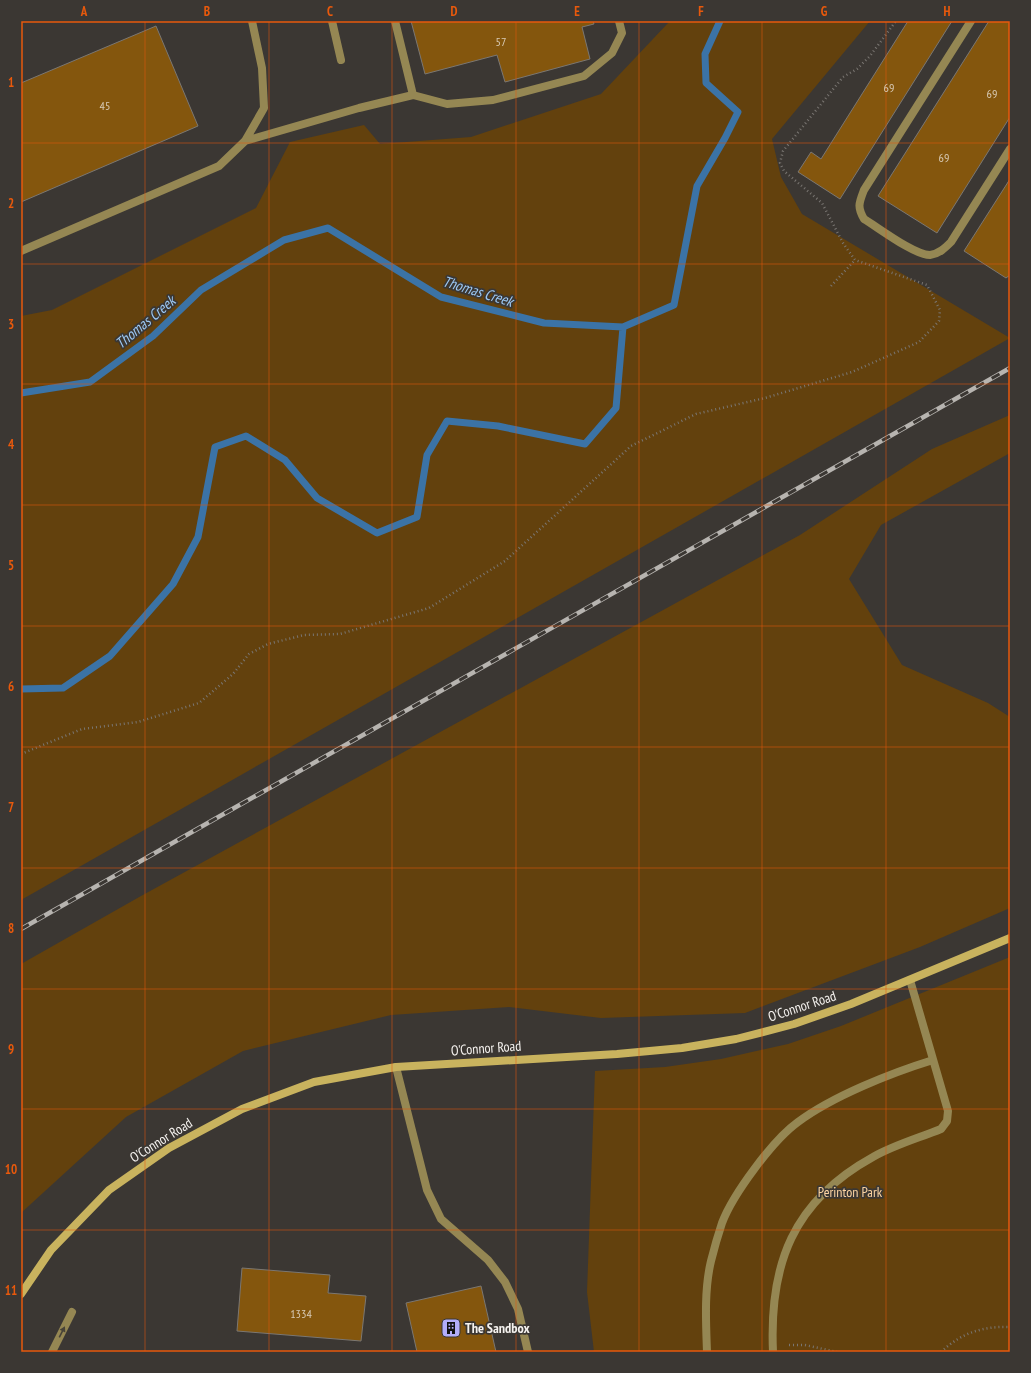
<svg xmlns="http://www.w3.org/2000/svg" width="1031" height="1373" font-family="'PT Sans Narrow',sans-serif">
<rect width="100%" height="100%" fill="#3b3733"/>
<!-- green -->
<path fill="#63410d" d="M670,21h200l-98,118 9,38 21,37 208,124 -989,562v-584l31,-6 204,-102 34,-66 74,-17 16,19 91,-7 130,-43z
M1010,415v38l-129,72 -32,54 53,86 86,38 22,14v191l-90,39 -175,66 -144,5 -92,-11 -118,8 -148,36 -117,66 -105,96v-249l120,-68 659,-361 132,-86z
M1010,957v395h-416l-7,-60 8,-221 70,-4 56,-8 67,-15 53,-18z"/>
<g fill="none" stroke-linecap="round" stroke-linejoin="round">
<!-- stream -->
<path stroke="#3b73a6" stroke-width="7" d="M21,393l69,-11 63,-46 48,-46 83,-50 44,-12 113,69 103,26 79,4 51,-22 23,-119 28,-48 13,-26 -32,-29 -1,-29 15,-33
M21,689l42,-1 47,-32 63,-72 25,-47 17,-90 31,-11 39,24 32,38 60,35 40,-16 10,-62 20,-34 51,5 87,18 31,-36 7,-81"/>
</g>
<!-- building -->
<path fill="#84560d" stroke="#7b7772" d="M411,21h182l1,3 -12,3 8,32 -85,23 -8,-27 -72,19z
M908,21h44l-112,178 -42,-27 13,-20 10,7z
M989,21h21v96l-73,116 -59,-37z
M156,26l42,100 -177,76v-119z
M1010,179v96l-4,3 -42,-27z
M242,1268l88,7 -2,18 38,3 -5,45 -124,-10z
M481,1286l15,66h-79l-11,-49z"/>
<g fill="none" stroke-linecap="round" stroke-linejoin="round">
<!-- path -->
<path stroke="#7a7672" stroke-width="2.5" stroke-dasharray="1 3" stroke-linecap="butt" d="M831,286l24,-26
M21,754l61,-25 56,-7 61,-19 34,-29 16,-20 19,-10 36,-9 36,-1 89,-26 76,-47 126,-115 65,-32 69,-16 87,-26 67,-30 20,-21 1,-11 -13,-25 -72,-25 -12,-17 -21,-40 -38,-32 -4,-8 3,-12 60,-74 14,-8 13,-13 26,-35
M789,1345h16l32,7
M941,1352c20,-19 42,-26 69,-25"/>
<!-- lane -->
<path stroke="#958753" stroke-width="8" d="M332,21l9,39
M395,21l18,74
M971,21l-107,169c-5,13 -7,17 0,29 15,9 50,36 66,36 9,-1 15,-7 21,-13l59,-93
M245,141l114,-33 54,-13 34,9 46,-4 91,-24 28,-23 10,-20 -3,-12
M21,251l198,-85 26,-25 19,-33 -2,-40 -10,-47
M396,1067l31,123 14,29 47,41 17,22 13,27 10,43
M52,1352l20,-40
M707,1352c-1,-29 -3,-62 4,-91 3,-12 7,-26 11,-38 11,-29 51,-83 76,-101 35,-26 93,-49 135,-62
M773,1352c-4,-88 20,-151 100,-195 21,-12 46,-19 68,-28l6,-8 1,-10 -38,-131"/>
<!-- secondary -->
<path stroke="#c9b35e" stroke-width="8" d="M21,1294l30,-44 58,-60 60,-42 73,-39 72,-27 82,-15 221,-13 65,-6 54,-9 58,-15 57,-20 159,-66"/>
<defs>
<path id="rail" d="M21,929l989,-561"/>
</defs>
<!-- rail casing -->
<use href="#rail" stroke="#b7b4b0" stroke-width="4.5"/>
<!-- rail -->
<use href="#rail" stroke="#3b3733" stroke-width="3" stroke-dasharray="9" stroke-linecap="butt"/>
</g>
<!-- one-way arrows -->
<defs><path id="oneway-solid" d="M-6-.8H1V-3.2L6.5 0L1 3.2V.8H-6Z"/></defs>
<use fill="#484338" href="#oneway-solid" transform="translate(62 1332) rotate(-63)"/>
<!-- grid -->
<path fill="none" stroke="#e8590c" stroke-width="1" stroke-opacity="0.55" d="M145,21v1331M269,21v1331M392,21v1331M516,21v1331M639,21v1331M762,21v1331M886,21v1331M21,143h989M21,264h989M21,384h989M21,505h989M21,626h989M21,747h989M21,868h989M21,989h989M21,1109h989M21,1230h989"/>
<!-- icons -->
<defs>
<symbol id="building-square" viewBox="-11 -11 22 22"><rect x="-9" y="-9" width="18" height="18" rx="4" fill="#b2adf9" stroke="#3b3733"/><path d="M-4-6H4V6H1V3H-1V6H-4ZM-2.5-4.3h1.7v1.8h-1.7ZM.8-4.3h1.7v1.8H.8ZM-2.5-1h1.7V.8h-1.7ZM.8-1h1.7V.8H.8Z" fill="#111"/></symbol>
</defs>
<g fill-rule="evenodd">
<use href="#building-square" x="440" y="1317" width="22" height="22"/>
</g>
<g text-anchor="middle" dominant-baseline="central" stroke-width="3.5" stroke-linejoin="round" paint-order="stroke">
<!-- number labels -->
<g font-size="12" fill="#d9cbb6">
<text x="501" y="41">57</text>
<text x="889" y="87">69</text>
<text x="992" y="93">69</text>
<text x="105" y="105">45</text>
<text x="944" y="157">69</text>
<text x="301" y="1313">1334</text>
</g>
<!-- street labels -->
<g font-size="14" fill="#f5f2ef" stroke="#3b3733">
<text transform="translate(802 1006) rotate(-18)">O'Connor Road</text>
<text transform="translate(486 1048) rotate(-4)">O'Connor Road</text>
<text transform="translate(161 1140) rotate(-32)">O'Connor Road</text>
</g>
<!-- park labels -->
<g font-size="14" fill="#fcd4a2" stroke="#3b3733">
<text x="850" y="1192">Perinton Park</text>
</g>
<!-- poi labels -->
<g font-size="14" font-weight="bold" fill="#f5f2ef" stroke="#3b3733" text-anchor="start">
<text x="465" y="1328">The Sandbox</text>
</g>
<!-- water labels -->
<g font-size="15" font-style="italic" fill="#9cc8f4" stroke="#3b3733">
<text transform="translate(478 291) rotate(17)">Thomas Creek</text>
<text transform="translate(145 322) rotate(-40)">Thomas Creek</text>
</g>
</g>
<!-- border -->
<rect width="1031" height="1373" fill="none" stroke="#3b3733" stroke-width="44"/>
<rect x="22" y="22" width="987" height="1329" fill="none" stroke="#e8590c" stroke-width="1.5"/>
<g font-size="13" text-anchor="middle" font-weight="bold" fill="#e8590c">
<text x="84" y="16">A</text>
<text x="207" y="16">B</text>
<text x="330" y="16">C</text>
<text x="454" y="16">D</text>
<text x="577" y="16">E</text>
<text x="701" y="16">F</text>
<text x="824" y="16">G</text>
<text x="947" y="16">H</text>
<text x="11" y="87">1</text>
<text x="11" y="208">2</text>
<text x="11" y="329">3</text>
<text x="11" y="449">4</text>
<text x="11" y="570">5</text>
<text x="11" y="691">6</text>
<text x="11" y="812">7</text>
<text x="11" y="933">8</text>
<text x="11" y="1054">9</text>
<text x="11" y="1174">10</text>
<text x="11" y="1295">11</text>
</g>
</svg>
